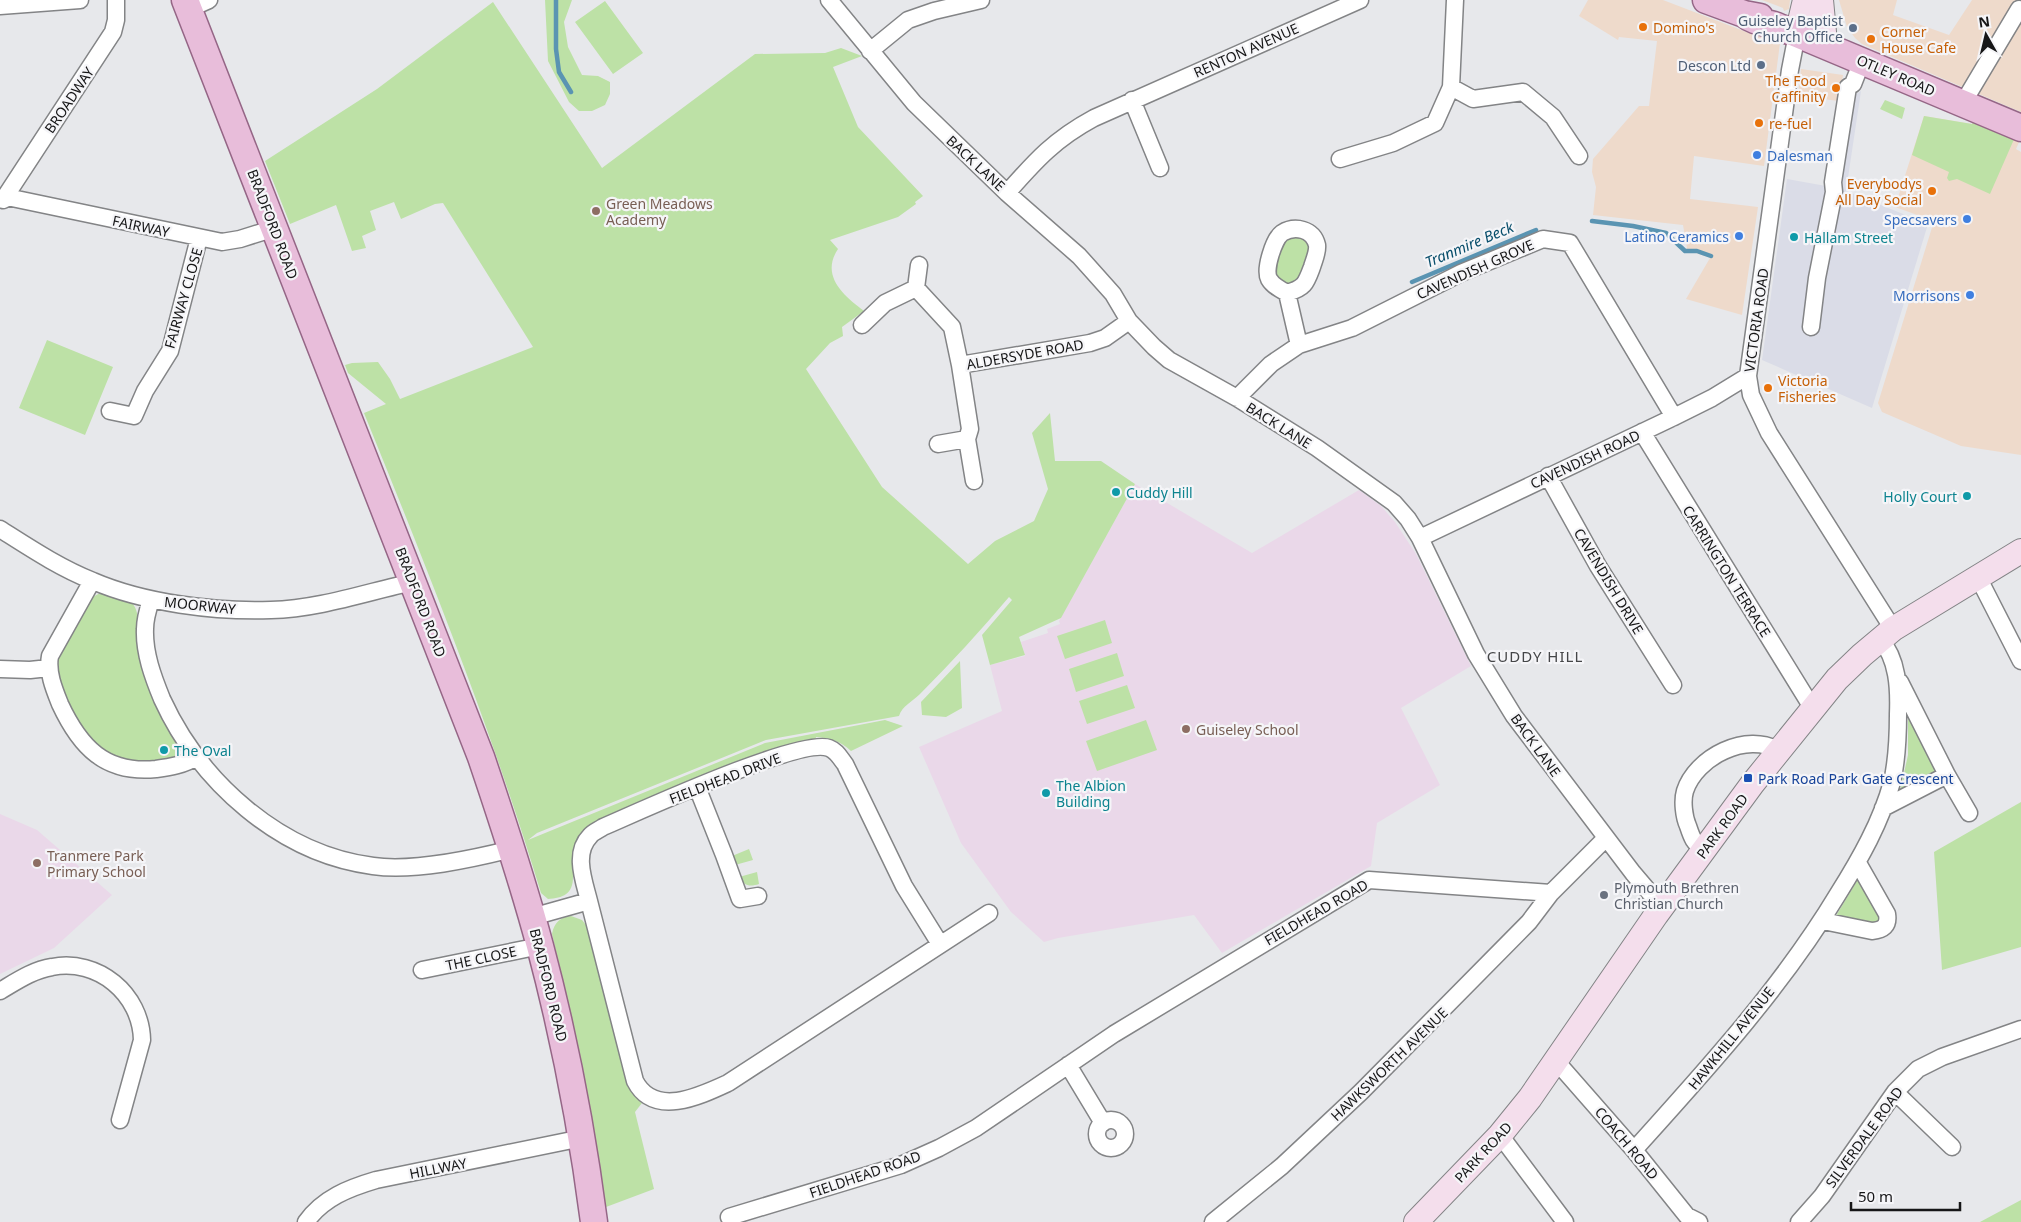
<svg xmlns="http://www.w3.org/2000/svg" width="2021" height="1222" font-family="'Noto Sans',sans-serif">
<rect width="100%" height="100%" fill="#e7e8eb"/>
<!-- commercial -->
<path fill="#eedacb" d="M1588,0h75l86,33 31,10 -16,123 -70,-10 -4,43 68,8 -16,108 -56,-16 24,-41 -14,-5h-12l3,-5 -4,-23 -90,-10 3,-28 -4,-15 1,-13 46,-53h10l8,-65 -38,-4 -1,3 -39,-24z
M1762,0h28l-1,9 -5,2 -1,-3z
M1839,0h58l-4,15 56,20 23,-35h47l2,2v110l-159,-68 -7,-6 -8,-11z
M1801,69l42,6 -4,26 -41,-5z
M1924,116l48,8 2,-4 46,20 -4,9 5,3v303l-60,-9 -79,-34 -4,-9 56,-182 -39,-14z"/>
<!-- built -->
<path fill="#dadce7" d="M1861,91l-15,100 82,33 -56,184 -110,-48 25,-181 39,7 25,-89z"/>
<!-- education -->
<path fill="#ead8e9" d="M1135,484l117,69 107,-63 22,16 14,16 21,32 55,112 -70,42 39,77 -63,38 -6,43 -149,87 -28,-38 -136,23 -14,4 -33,-30 -50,-69 -42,-96 83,-36 -12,-46 35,-9 -4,-14 27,-9 -1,-4 13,-5 -1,-3z
M0,814l37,16 75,65 -58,53 -54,26z"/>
<!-- green -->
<path fill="#bde1a6" d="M545,0h27l-8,22 4,25 14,28 16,1 12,6v12l-5,11 -13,6h-13l-10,-9 -21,-41z
M605,1l38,52 -30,21 -38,-52z
M493,2l109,166 153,-114 70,-1 16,-5 21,8 -29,11 25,60 65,69 -8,6 1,2 -18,13 -68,23 8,9c-18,27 6,47 26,62l-22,16 1,9 -13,7 -24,26 76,118 86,77 27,-23 39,-20 14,-32 -16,-56 18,-20 5,48h46l34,23 -74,134 -42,19 6,18 -35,10 -8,-30 30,-35 -3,-3c-29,34 -58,66 -89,97 -7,7 -18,12 -21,22l-133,24 -229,93 -9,7 237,-97 120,-23 18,6 -52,25c-11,-10 -20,-13 -35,-14l-1,4 -120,40 -95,38 -15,11 -9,47h-3c0,17 -10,21 -25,22l-7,-6c-49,-163 -113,-322 -177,-480l22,-9 -38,-31 -3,-8 7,-2 26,-1 12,17 10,20 133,-52 -90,-144 -8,1 -34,15 -7,-17 -24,9 6,19 -14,6 4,12 -14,3 -16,-46 -46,19 -25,-63 112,-72z
M1885,100l20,8 -3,11 -22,-10z
M1924,116l48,8 2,-4 41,17 -25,57 -33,-15 -8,2 -2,-3 2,-6 -37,-17z
M1295,236l10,3c6,10 5,26 -1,36 -3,5 -12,9 -17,12 -3,-2 -7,-5 -9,-8 -7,-9 0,-34 9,-40 1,-1 7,-3 8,-3z
M47,340l66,27 -28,68 -66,-27z
M102,592c28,10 37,5 36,38l41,113 -1,12 -6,5 -31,4 -31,-7 -27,-25 -26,-50 -1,-25 33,-58z
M1105,620l7,23 -47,16 -8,-23z
M1117,653l7,23 -48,16 -7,-23z
M960,661l2,47 -16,9 -24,-2 -1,-13z
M1127,685l8,23 -48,16 -8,-23z
M1908,714l28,53 -4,9 -32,15 8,-36z
M1146,720l11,30 -60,21 -11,-30z
M2021,802v145l-79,23 -8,-118z
M749,849l4,11 -18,5 -3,-9z
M757,872l2,12c-9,3 -15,2 -20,-7z
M1860,880l19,34 1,7 -6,4 -36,-8 -1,-3 20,-33z
M571,916l11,4 4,5 4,-1 41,160 -4,2 15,17 -7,9 19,77 -48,18 -23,-138 -31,-135c2,-11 8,-17 19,-18z
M2021,1200v22h-41z"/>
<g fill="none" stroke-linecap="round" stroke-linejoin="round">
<!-- stream -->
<path stroke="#5a94b2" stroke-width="4.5" d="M556,0v49l3,23 12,20
M1592,221l41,5 33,7 19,18h12l14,5
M1412,282l124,-52"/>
<defs>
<path id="street" d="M829,0l85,103 93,90 72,63 34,38 16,27 25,26 15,13 68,38 80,50 77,55 14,16 12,19 56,116 38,62 119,157 17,20 14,11
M0,6l80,-6
M189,9l20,-9
M1797,34l-7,36 -42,306 3,19 18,38 124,196
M870,51l38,-31 26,-9 47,-11
M1451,87l22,12 50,-7 30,25 26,39
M1132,100l28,68
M1963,103l56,-94
M1340,159l53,-16 42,-20 16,-36 4,-87
M1007,193c29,-33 48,-54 87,-75l266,-118
M7,197l215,45 18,-3 35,-11
M3,200l4,-2v-4l106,-162 3,-12v-20
M916,288l3,-23
M1287,293c18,-5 19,-10 25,-26 2,-7 6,-15 5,-22 -4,-16 -22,-20 -35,-12 -8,6 -18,36 -13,46 4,7 12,11 18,14l12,52
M862,325l23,-22 31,-15 36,39 8,38
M1811,327l6,-49 17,-86 -1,-10 15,-95 5,-3 9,-23
M1237,398l34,-34 28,-19 53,-17 109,-55 82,-34 27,4 104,174
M110,411l24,5 11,-25 25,-40 29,-113
M1642,432l171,277
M938,444l29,-5
M1548,476l50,90 75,119
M974,481l-7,-42 3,-10 -10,-64 130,-22 15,-5 24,-17
M0,529c30,19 60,39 93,52 51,22 122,31 178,29 48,-1 96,-18 142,-28
M1420,538l254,-121 38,-19 36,-22
M1978,577l43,84
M92,581l-42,75c-3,16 4,33 10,48 20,43 45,70 96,65 14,-2 28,-4 40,-12
M151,600c-3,9 -6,20 -6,29 -1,24 8,48 17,70 38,83 118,155 211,167 41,6 99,-7 139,-17
M0,669l30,1 19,-2
M1900,682l47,93 22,38
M697,787l27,68 16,44 18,-3
M1883,808l64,-33
M1704,850c-11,-8 -12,-12 -16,-24 -4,-9 -6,-25 -3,-35 11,-34 62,-60 94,-40
M589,901c-5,-20 -16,-48 1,-65 3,-4 9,-6 13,-9 35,-15 198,-90 226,-79 8,3 11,10 16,16l59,122 36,58
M532,917l57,-16 46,180c19,37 65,15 93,2l261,-170
M1823,921l49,10c11,-1 17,-5 15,-17l-29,-51
M422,970l118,-24
M0,991c17,-10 33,-21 52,-24 46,-9 89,27 90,73l-22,80
M1556,1061l78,89 53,66 12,6
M1068,1065l35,58
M1895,1092l57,55
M1097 1134a14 14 0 1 1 28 0a14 14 0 1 1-28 0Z
M1500,1135l65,87
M1634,1150c73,-81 148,-163 204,-256 22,-35 43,-72 54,-112 5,-22 6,-45 6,-68 1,-25 0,-55 -18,-75
M729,1217l172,-52 38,-17 37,-20 138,-94 255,-154 182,13 55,-55
M306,1222c17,-24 43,-34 70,-42l206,-42
M1213,1222l69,-56 79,-74 168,-170 22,-29
M1799,1222l23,-26 73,-104 23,-23 24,-12 79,-28"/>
<path id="secondary" d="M1821,0l3,32 -2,12
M1797,34l8,-34
M1416,1222l84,-87 30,-37 126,-183 97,-132 84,-104 25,-24 31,-26 128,-78"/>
<path id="primary" d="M185,0l296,757c21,62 42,125 59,189 24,90 42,183 54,276
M1706,0l38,14 16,3
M1744,14c10,8 19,8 30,11 8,3 15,6 23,9l224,94"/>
</defs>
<!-- street casing -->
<use href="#street" stroke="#838486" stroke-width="19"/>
<!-- secondary casing -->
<use href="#secondary" stroke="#838486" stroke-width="26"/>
<!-- primary casing -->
<use href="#primary" stroke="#956686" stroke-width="29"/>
<!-- street -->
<use href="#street" stroke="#fff" stroke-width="16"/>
<!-- secondary -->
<use href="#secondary" stroke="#f4deec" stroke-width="24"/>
<!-- primary -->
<use href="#primary" stroke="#e8bdda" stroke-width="26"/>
</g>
<!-- markers -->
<g fill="#e8710a" stroke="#f5f5f8" stroke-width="2">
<circle cx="1643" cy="27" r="5"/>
<circle cx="1871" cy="39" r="5"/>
<circle cx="1836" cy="88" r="5"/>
<circle cx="1759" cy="123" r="5"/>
<circle cx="1932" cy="191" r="5"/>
<circle cx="1768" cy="388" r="5"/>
</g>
<g fill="#5c6f8a" stroke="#f5f5f8" stroke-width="2">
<circle cx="1853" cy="28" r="5"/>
<circle cx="1761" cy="65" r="5"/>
</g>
<g fill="#3f7fe0" stroke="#f5f5f8" stroke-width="2">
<circle cx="1757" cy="155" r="5"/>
<circle cx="1967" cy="219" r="5"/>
<circle cx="1739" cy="236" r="5"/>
<circle cx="1970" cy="295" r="5"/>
</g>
<g fill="#8d6e63" stroke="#f5f5f8" stroke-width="2">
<circle cx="596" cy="211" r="5"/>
<circle cx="1186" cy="729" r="5"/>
<circle cx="37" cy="863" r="5"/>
</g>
<g fill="#0f9aa8" stroke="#f5f5f8" stroke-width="2">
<circle cx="1794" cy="237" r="5"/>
<circle cx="1116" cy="492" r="5"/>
<circle cx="1967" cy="496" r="5"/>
<circle cx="164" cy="750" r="5"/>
<circle cx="1046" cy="793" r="5"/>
</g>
<rect fill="#1a4fb4" stroke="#f5f5f8" stroke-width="2" x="1743" y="773" width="10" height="10" rx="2.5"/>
<circle fill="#6b7280" stroke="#f5f5f8" stroke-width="2" cx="1604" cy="895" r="5"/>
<g text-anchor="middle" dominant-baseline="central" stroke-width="4.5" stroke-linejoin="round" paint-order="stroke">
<!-- service labels -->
<g font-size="14" fill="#4e5e75" stroke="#f5f5f8" text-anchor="end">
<text x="1843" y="20">Guiseley Baptist<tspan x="1843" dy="16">Church Office</tspan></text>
<text x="1751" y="65">Descon Ltd</text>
</g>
<!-- food labels -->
<g font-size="14" fill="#c56008" stroke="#f5f5f8" text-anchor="start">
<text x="1653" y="27">Domino's</text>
<text x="1881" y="31">Corner<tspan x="1881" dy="16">House Cafe</tspan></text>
<text x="1826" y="80" text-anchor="end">The Food<tspan x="1826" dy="16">Caffinity</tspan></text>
<text x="1769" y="123">re-fuel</text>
<text x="1922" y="183" text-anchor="end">Everybodys<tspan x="1922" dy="16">All Day Social</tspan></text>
<text x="1778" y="380">Victoria<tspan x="1778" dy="16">Fisheries</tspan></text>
</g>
<!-- street labels -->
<g font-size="14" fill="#161617" stroke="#f5f5f8">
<text transform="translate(1246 50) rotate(-24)">RENTON AVENUE</text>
<text transform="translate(1896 75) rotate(23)">OTLEY ROAD</text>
<text transform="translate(69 100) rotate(-56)">BROADWAY</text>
<text transform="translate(976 163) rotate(43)">BACK LANE</text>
<text transform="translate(273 224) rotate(69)">BRADFORD ROAD</text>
<text transform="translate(141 226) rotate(12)">FAIRWAY</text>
<text transform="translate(1475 269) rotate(-24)">CAVENDISH GROVE</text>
<text transform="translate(183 298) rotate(-74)">FAIRWAY CLOSE</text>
<text transform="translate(1756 320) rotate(-82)">VICTORIA ROAD</text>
<text transform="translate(1025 354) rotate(-10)">ALDERSYDE ROAD</text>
<text transform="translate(1279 425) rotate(32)">BACK LANE</text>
<text transform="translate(1585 459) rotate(-25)">CAVENDISH ROAD</text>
<text transform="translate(1727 571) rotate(58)">CARRINGTON TERRACE</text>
<text transform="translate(1609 581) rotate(59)">CAVENDISH DRIVE</text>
<text transform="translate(421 602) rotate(69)">BRADFORD ROAD</text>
<text transform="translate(200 605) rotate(6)">MOORWAY</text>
<text transform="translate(1536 745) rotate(54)">BACK LANE</text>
<text transform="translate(725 778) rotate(-21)">FIELDHEAD DRIVE</text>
<text transform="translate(1722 826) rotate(-54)">PARK ROAD</text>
<text transform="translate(1316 912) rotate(-30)">FIELDHEAD ROAD</text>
<text transform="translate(481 958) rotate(-12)">THE CLOSE</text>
<text transform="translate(549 985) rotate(76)">BRADFORD ROAD</text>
<text transform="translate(1731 1038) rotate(-51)">HAWKHILL AVENUE</text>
<text transform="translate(1389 1064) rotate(-44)">HAWKSWORTH AVENUE</text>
<text transform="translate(1864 1137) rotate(-54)">SILVERDALE ROAD</text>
<text transform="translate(1627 1143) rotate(50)">COACH ROAD</text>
<text transform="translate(1483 1152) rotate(-47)">PARK ROAD</text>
<text transform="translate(438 1168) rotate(-11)">HILLWAY</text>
<text transform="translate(865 1174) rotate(-19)">FIELDHEAD ROAD</text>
</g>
<!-- shop labels -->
<g font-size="14" fill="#366cbe" stroke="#f5f5f8" text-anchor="end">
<text x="1767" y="155" text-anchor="start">Dalesman</text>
<text x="1957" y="219">Specsavers</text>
<text x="1729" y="236">Latino Ceramics</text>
<text x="1960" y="295">Morrisons</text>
</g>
<!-- education labels -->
<g font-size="14" fill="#785e54" stroke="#f5f5f8" text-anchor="start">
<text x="606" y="203">Green Meadows<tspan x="606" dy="16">Academy</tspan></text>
<text x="1196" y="729">Guiseley School</text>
<text x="47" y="855">Tranmere Park<tspan x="47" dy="16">Primary School</tspan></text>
</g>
<!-- culture labels -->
<g font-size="14" fill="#0d838f" stroke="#f5f5f8" text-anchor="start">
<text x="1804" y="237">Hallam Street</text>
<text x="1126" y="492">Cuddy Hill</text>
<text x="1957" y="496" text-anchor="end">Holly Court</text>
<text x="174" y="750">The Oval</text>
<text x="1056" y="785">The Albion<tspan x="1056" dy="16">Building</tspan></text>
</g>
<!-- transit labels -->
<g font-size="14" fill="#164399" stroke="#f5f5f8" text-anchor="start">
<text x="1758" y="778">Park Road Park Gate Crescent</text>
</g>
<!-- worship labels -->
<g font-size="14" fill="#5b616d" stroke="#f5f5f8" text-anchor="start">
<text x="1614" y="887">Plymouth Brethren<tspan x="1614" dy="16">Christian Church</tspan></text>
</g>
<!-- water labels -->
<g font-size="15" font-style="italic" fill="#084e6b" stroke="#f5f5f8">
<text transform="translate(1469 244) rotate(-23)">Tranmire Beck</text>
</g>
<!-- neighbourhood labels -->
<g font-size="15" letter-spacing="1" fill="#454648" stroke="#f5f5f8">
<text x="1535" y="656">CUDDY HILL</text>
</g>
</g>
<!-- north arrow -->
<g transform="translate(1986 35) rotate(352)" stroke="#f5f5f8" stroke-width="4" paint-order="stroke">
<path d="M0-4L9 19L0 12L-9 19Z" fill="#161617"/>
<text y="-8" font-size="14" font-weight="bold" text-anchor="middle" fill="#161617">N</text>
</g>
<!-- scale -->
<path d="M1851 1202v8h109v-8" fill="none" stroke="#161617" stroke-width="2.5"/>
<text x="1858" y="1202" font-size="15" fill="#161617" stroke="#f5f5f8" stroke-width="4" paint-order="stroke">50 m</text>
</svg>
